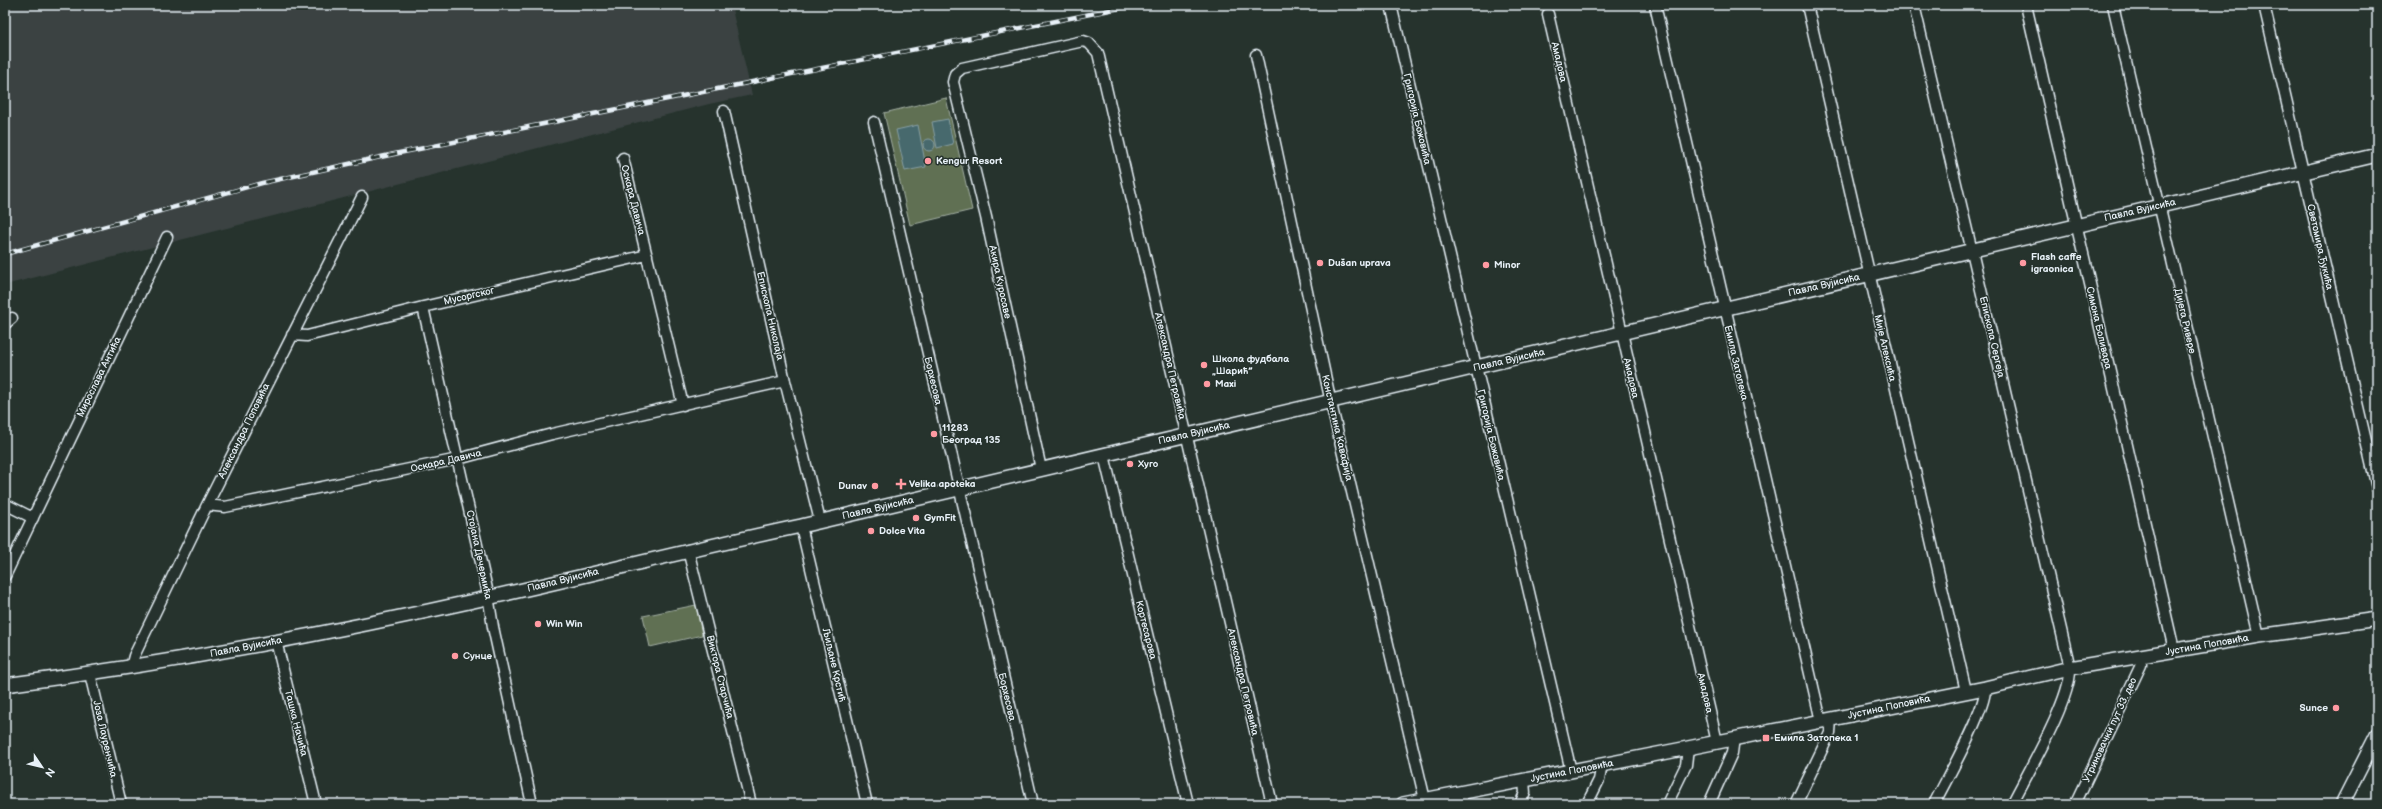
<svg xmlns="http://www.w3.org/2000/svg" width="2382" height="809" font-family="'Balsamiq Sans',sans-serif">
<rect width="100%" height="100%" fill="#26332d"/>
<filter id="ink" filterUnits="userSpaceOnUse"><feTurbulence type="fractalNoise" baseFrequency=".025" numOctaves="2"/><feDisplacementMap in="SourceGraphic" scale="8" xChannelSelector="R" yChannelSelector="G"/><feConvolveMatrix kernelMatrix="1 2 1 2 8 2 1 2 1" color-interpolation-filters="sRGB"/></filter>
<g filter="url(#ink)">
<!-- built -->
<path fill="#3a4342" d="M5,5h726l21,90 -43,9 -704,181z"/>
<!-- green -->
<path fill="#607052" stroke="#a4b0a5" d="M946,98l26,112 -62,15 -26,-112z
M696,605l6,30 -52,12 -7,-31z"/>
<!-- water -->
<path fill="#47696d" stroke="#879fa5" d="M948,119l5,25 -16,4 -5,-26z
M918,125l8,42 -21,4 -9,-41z
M923 145a6 6 0 1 1 12 0a6 6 0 1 1-12 0Z"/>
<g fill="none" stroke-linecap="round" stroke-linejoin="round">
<defs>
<path id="minor" d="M1391,5l180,766
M1655,5l166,716
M1807,5l159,686
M1914,5l156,663c2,30 -43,106 -58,136
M2026,5l148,645
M2113,5l146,631
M2264,5l113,483
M1548,14l169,728
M1256,55l77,357 93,392
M724,111l61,270 35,140
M874,122l159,682
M623,158l60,247
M423,307l64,282 6,38 39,177
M5,324l7,-6
M292,335l15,1 116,-29 224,-52
M1104,455l84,349
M1041,469l-55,-252 -33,-135 2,-8 7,-6 121,-27 6,2 9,10 174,751
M5,504l28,14
M207,505l18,2 233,-48 94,-25 233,-53
M801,526l66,278
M688,550l63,254
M5,576l162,-339
M276,641l40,163
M131,667l3,-11 73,-151 155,-308
M90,674l31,130
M1462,804v-12
M1520,804l5,-11 -1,-12
M1587,804l12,-24 3,-15
M1667,804l19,-39 2,-17
M1709,804l23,-51 2,-15
M1796,804l34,-71 1,-14
M1934,804c11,-22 53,-96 51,-116
M2075,804l66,-139 -1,-10"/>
<path id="tertiary" d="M5,685c162,-21 322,-51 482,-87 105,-23 209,-50 314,-72l1576,-371
M1403,804l285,-56 297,-60 85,-20 189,-32 118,-17
M2342,804l35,-69"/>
</defs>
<!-- minor casing -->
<use href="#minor" stroke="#e8f1f8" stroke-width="13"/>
<!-- tertiary casing -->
<use href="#tertiary" stroke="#e8f1f8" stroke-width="16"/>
<!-- minor -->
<use href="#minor" stroke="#26332d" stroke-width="10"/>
<!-- tertiary -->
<use href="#tertiary" stroke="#26332d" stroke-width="13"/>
<defs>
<path id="rail" d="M5,254l257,-71 137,-30 736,-148"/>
</defs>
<!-- rail casing -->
<use href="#rail" stroke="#e8f1f8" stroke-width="4.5"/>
<!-- rail -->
<use href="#rail" stroke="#26332d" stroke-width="3" stroke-dasharray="9" stroke-linecap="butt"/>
</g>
</g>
<!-- markers -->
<g fill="#ff9aa2" stroke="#26332d" stroke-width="1.5">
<circle cx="928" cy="161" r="4"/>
<circle cx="1320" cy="263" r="4"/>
<circle cx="2023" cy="263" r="4"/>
<circle cx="1486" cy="265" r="4"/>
<circle cx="1204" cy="365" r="4"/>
<circle cx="1207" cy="384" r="4"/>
<circle cx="934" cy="434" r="4"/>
<circle cx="1130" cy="464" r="4"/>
<path d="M899 478h4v4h4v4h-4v4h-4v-4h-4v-4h4z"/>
<circle cx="875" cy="486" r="4"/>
<circle cx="916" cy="518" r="4"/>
<circle cx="871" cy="531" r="4"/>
<circle cx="538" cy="624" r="4"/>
<circle cx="455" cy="656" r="4"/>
<circle cx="2336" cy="708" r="4"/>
<rect x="1762" y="734" width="8" height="8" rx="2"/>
</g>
<g text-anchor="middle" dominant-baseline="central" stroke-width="3" stroke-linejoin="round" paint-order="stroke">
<!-- street labels -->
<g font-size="10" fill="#e8f1f8" stroke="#26332d">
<text transform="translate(1559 62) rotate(77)">Амадова</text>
<text transform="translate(1417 119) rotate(77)">Григорија Божовића</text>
<text transform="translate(633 200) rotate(76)">Оскара Давича</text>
<text transform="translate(2140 210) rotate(-13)">Павла Вујисића</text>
<text transform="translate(2320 247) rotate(77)">Светомира Ђукића</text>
<text transform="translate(1000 282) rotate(78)">Акира Куросаве</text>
<text transform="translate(1824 285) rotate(-13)">Павла Вујисића</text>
<text transform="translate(469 296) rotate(-13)">Мусоргског</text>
<text transform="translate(770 316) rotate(77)">Епископа Николаја</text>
<text transform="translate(2185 321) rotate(77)">Дијега Ривере</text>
<text transform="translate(2099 328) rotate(77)">Симона Боливара</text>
<text transform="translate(1992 337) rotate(77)">Епископа Сергеја</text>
<text transform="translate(1885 348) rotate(77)">Мије Алексића</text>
<text transform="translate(1509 360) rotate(-13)">Павла Вујисића</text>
<text transform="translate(1736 363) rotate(77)">Емила Затопека</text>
<text transform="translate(1170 366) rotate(77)">Александра Петровића</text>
<text transform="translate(99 377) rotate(-64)">Мирослава Антића</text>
<text transform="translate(1631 378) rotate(77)">Амадова</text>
<text transform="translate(933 381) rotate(77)">Борхесова</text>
<text transform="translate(1337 428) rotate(77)">Константина Кавафија</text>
<text transform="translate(244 431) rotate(-64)">Александра Поповића</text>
<text transform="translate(1194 433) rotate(-13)">Павла Вујисића</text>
<text transform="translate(1491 435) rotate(77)">Григорија Божовића</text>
<text transform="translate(446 461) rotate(-13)">Оскара Давича</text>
<text transform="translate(878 508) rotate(-13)">Павла Вујисића</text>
<text transform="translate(479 555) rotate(78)">Стојана Дечермића</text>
<text transform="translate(563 580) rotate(-14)">Павла Вујисића</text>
<text transform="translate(1146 630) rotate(76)">Кортесарова</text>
<text transform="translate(2207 645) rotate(-10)">Јустина Поповића</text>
<text transform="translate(246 647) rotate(-11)">Павла Вујисића</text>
<text transform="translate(834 665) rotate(77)">Љиљане Крстић</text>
<text transform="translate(720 677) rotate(76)">Виктора Старчића</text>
<text transform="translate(1243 682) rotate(77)">Александра Петровића</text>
<text transform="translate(1705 693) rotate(77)">Амадова</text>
<text transform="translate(1007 697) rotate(77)">Борхесова</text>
<text transform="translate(1889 707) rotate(-12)">Јустина Поповића</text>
<text transform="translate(296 723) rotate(76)">Ташка Начића</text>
<text transform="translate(2110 730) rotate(-65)">Угриновачки пут 33. део</text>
<text transform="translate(105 739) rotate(77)">Јоза Лауренчића</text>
<text transform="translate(1572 771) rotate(-11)">Јустина Поповића</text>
</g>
<!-- poi labels -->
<g font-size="10" font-weight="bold" fill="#e8f1f8" stroke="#26332d" text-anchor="start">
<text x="936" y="161">Kengur Resort</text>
<text x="2031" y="257">Flash caffe<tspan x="2031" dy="12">igraonica</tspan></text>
<text x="1328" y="263">Dušan uprava</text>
<text x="1494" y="265">Minor</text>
<text x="1212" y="359">Школа фудбала<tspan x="1212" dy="12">„Шарић”</tspan></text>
<text x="1215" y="384">Maxi</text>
<text x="942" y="428">11283<tspan x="942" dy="12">Београд 135</tspan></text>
<text x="1138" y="464">Хуго</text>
<text x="909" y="484">Velika apoteka</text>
<text x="867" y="486" text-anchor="end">Dunav</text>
<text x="924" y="518">GymFit</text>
<text x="879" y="531">Dolce Vita</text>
<text x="546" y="624">Win Win</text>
<text x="463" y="656">Сунце</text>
<text x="2328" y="708" text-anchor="end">Sunce</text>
<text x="1774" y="738">Емила Затопека 1</text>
</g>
</g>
<!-- margin -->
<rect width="2382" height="809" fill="none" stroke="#26332d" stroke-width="20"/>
<rect x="10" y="10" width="2362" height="789" fill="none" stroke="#e8f1f8" stroke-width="1.5" filter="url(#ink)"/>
<!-- north arrow -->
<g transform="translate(42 767) rotate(125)" stroke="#26332d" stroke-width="3" paint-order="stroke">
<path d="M0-3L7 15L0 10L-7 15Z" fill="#e8f1f8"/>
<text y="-6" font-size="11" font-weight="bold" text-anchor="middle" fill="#e8f1f8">N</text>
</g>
</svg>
